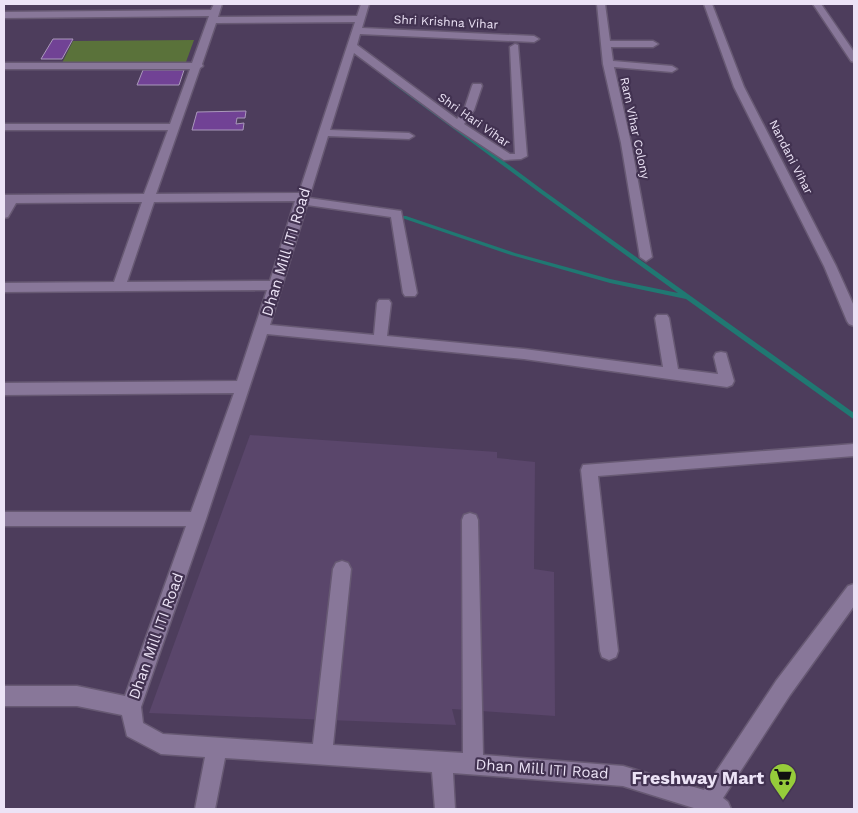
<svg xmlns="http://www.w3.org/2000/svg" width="858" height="813" font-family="'Work Sans',sans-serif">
<rect width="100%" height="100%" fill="#4d3d5c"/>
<!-- built -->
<path fill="#5a466b" d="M250,435l247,17v6l38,4 -1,107 20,3 1,144 -103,-7 4,16 -307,-12z"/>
<!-- green -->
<path fill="#5a723a" d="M194,40l-8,22 -124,1 11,-22z"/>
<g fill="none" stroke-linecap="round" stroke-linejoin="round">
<!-- stream -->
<path fill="#207872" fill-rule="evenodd" d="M389,79h4l151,112 310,222v6l-2,-1 -166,-119 -76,-16 -99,-28 -109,-37v-2h4l109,37 95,26 68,14 -138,-100 -151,-112z"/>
</g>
<!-- building -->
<path fill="#714295" stroke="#aa98bb" d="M53,39h20l-11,20h-21z
M143,70h41l-5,15h-42z
M246,111l-1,7h-8l-1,6 8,-1 -1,7h-51l5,-18z"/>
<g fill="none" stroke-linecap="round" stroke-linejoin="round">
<defs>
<path id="minor" d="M214,4h8l-4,13 139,-1 4,-12h8l-7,24 172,8 5,3 -5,3 -174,-8 -3,11 100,74 7,-9 8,-24 1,-2h8l1,2 -8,24 -10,14 46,30h5l-5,-107 5,-3 3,1 9,111 -6,3 -17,1 -50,-33 -100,-74 -24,77 79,3 5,3 -5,3 -81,-3 -19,62 92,13 16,82 -2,3h-10l-2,-3 -12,-76 -84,-12 -37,120 104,10 3,-32 2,-3h10l2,3 -4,33 137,13 139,18 -8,-49 2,-3h10l2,3 9,51 40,5 -4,-17 2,-4 5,-1 5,1 8,28 -2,4 -5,2 -203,-28 -257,-25 -61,185 -65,188 2,16 20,11 150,10 20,-175 3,-6 6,-2 6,2 3,6 -18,176 130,8 -1,-233 2,-5 6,-2 6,2 2,5 5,235 140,11 81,24 72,-109 72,-95 6,-2v22l-64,89 -67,103 5,4 3,7h-34l-74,-23 -170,-13 2,36h-20l-3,-37 -207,-14 -10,51h-20l10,-52 -44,-3 -34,-18 -5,-21 -45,-9h-73v-20h73l48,10 61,-170h-182v-14h187l43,-119 -230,2v-12l233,-2 30,-91 -263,2v-9l110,-1 28,-80 -126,1 -8,14 -4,1v-23l140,-1 24,-64h-164v-6h166l20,-55h-186v-6h188l17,-47 -205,2v-6l207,-2zM355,22l-56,171 -143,1 44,-126 3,-2 -1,-2 14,-41zM295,201l-25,80 -143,1 27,-80z
M597,4h8l5,37h43l5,3 -5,3h-42l2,14 59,5 5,3 -5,3 -58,-5 17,76 21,114 -6,4 -6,-4 -19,-114 -18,-79z
M704,4h8l32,83 92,179 18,40v20l-5,-2 -2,-3 -23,-55 -90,-179z
M813,4h8l33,48v10l-3,-1z
M854,444v12l-256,20 20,175 -2,6 -7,3 -7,-3 -2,-6 -19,-181 2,-5z"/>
</defs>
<!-- minor casing -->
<use href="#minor" stroke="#675973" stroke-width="3"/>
<!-- minor -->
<use href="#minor" fill="#879" fill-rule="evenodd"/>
</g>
<!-- icons -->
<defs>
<symbol id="supermarket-pin" viewBox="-11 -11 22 30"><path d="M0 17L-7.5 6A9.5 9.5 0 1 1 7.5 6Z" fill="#96cc3a" stroke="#423251"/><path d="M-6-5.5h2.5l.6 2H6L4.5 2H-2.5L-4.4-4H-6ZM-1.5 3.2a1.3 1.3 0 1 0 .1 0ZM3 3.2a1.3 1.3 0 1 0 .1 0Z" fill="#111"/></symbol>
</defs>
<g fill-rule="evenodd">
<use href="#supermarket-pin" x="767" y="761" width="32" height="43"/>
</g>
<g text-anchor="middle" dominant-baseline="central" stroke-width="4.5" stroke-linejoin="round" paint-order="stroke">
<!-- far-street labels -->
<g font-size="12" fill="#ece3f6" stroke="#423251">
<text transform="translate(446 22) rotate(3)">Shri Krishna Vihar</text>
<text transform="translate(474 120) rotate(35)">Shri Hari Vihar</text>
<text transform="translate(635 128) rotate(78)">Ram Vihar Colony</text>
<text transform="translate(791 157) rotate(63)">Nandani Vihar</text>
</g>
<!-- street labels -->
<g font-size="15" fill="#ece3f6" stroke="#423251">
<text transform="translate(286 252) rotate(-73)">Dhan Mill ITI Road</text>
<text transform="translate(156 636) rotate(-70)">Dhan Mill ITI Road</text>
<text transform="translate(542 769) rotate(4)">Dhan Mill ITI Road</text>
</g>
<!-- near-poi labels -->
<g font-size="18" font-weight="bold" fill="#ece3f6" stroke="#423251" text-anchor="end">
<text x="764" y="777">Freshway Mart</text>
</g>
</g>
<!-- border -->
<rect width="858" height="813" fill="none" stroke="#ece3f6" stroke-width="10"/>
</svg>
